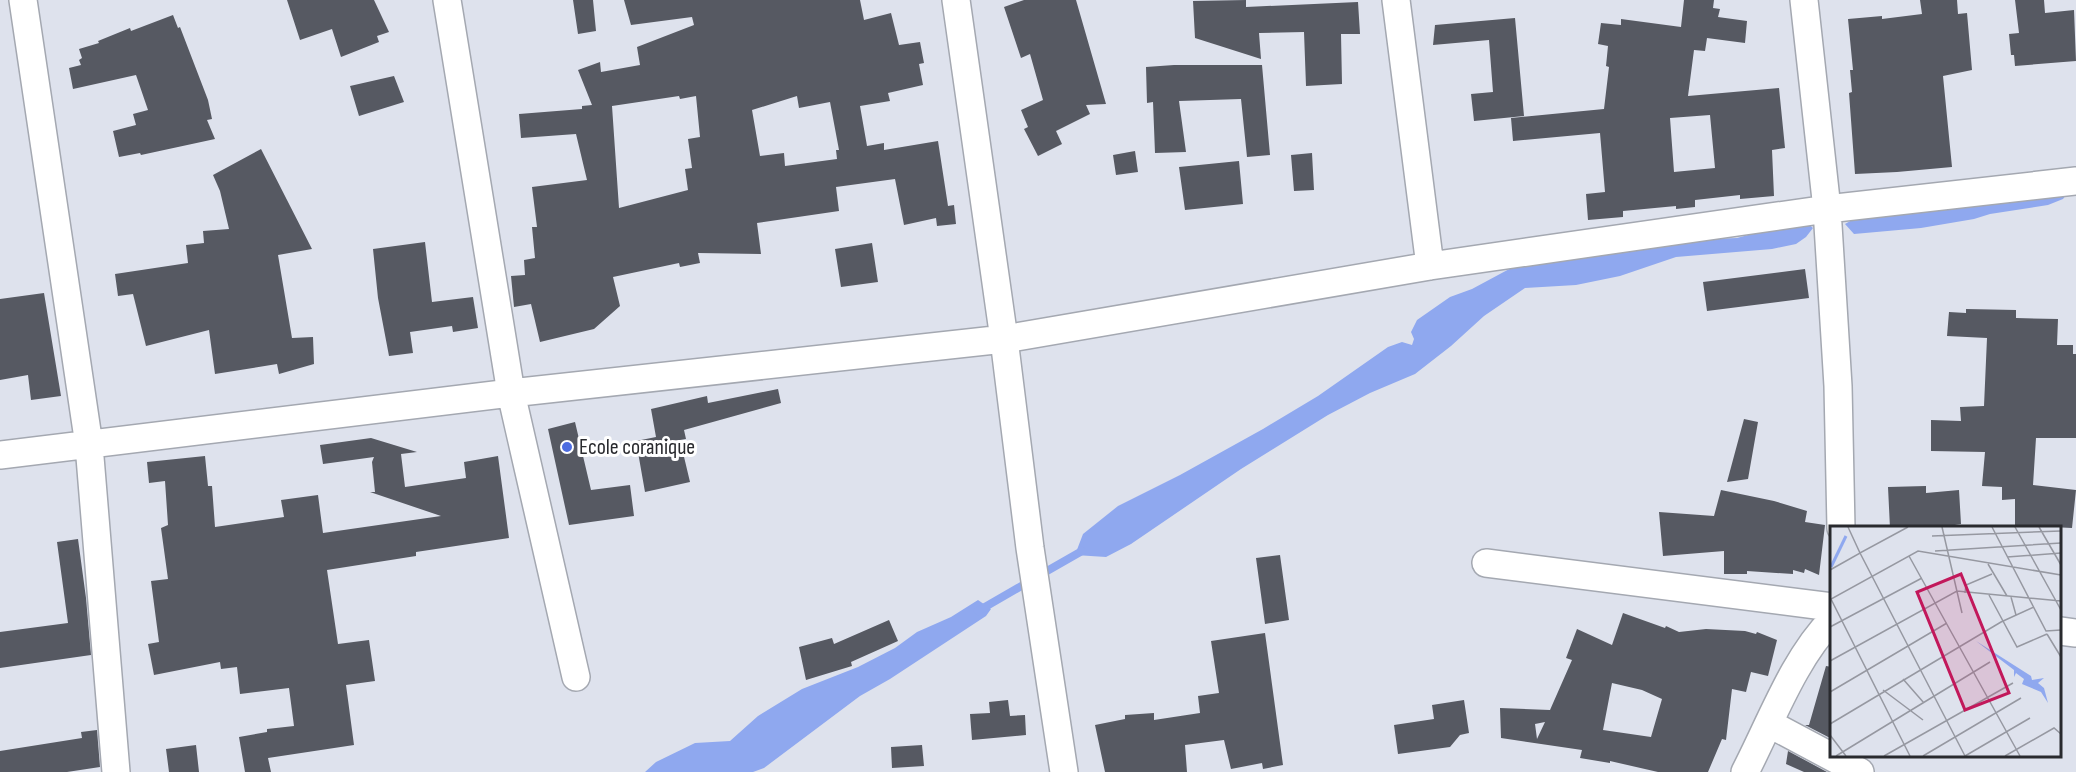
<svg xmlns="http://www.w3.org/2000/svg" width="2076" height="772" font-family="'Sofia Sans Condensed',sans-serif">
<rect width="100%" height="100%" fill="#dee2ed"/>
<!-- water -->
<path fill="#8fa8ef" d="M2069,191l-6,8 -15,6 -58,9 -16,5 -53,9 -67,6 -9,-10 16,-9z
M1806,222l7,6 -7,9 -10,7 -24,5 -96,8 -56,19 -44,9 -51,3 -41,28 -33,30 -36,28 -45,19 -42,22 -87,54 -110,75 -25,13 -31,-2 8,-21 35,-28 62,-31 83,-46 55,-33 70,-49 14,-5 10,3 2,-6 -3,-7 6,-12 33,-23 22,-8 41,-22 148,-26 76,-3 44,-12z
M978,600l13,9 -5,7 -96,63 -30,17 -96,72 -11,4h-108l11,-10 39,-19 35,-2 28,-25 44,-27 56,-22 37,-19 22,-16 34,-15z"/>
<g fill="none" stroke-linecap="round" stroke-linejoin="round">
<!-- stream -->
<path stroke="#8fa8ef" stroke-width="8" d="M1040,575l42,-24
M978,611l52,-30"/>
</g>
<!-- building -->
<path fill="#565962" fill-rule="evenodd" d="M287,0h87l15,32 -12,4 2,6 -38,15 -9,-28 -32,11z
M573,0h20l3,31 -18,3z
M624,0h236l4,20 27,-7 8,32 21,-3 4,21 -5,1 4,21 -35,8 2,8 -30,5 7,40 17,-3v7l54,-9 10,65 6,-1 2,19 -19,2 -1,-8 -32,7 -9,-46 -59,8 3,24 -82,12 4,31 -63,-1 2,10 -20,4 -1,-4 -66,14 7,29 -26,23 -54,13 -9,-38 -17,3 -3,-31 14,-1 -1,-15 11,-2 -3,-31h5l-5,-40 55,-7 -11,-46 -55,4 -2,-24 63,-5v-3l10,-1 -14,-35 22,-8 1,10 39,-7 -3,-18 57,-22 -2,-8 -61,8zM679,96l1,3 16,-3 4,41 -12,2 4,29 -7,1 3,21 -69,18 -7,-102zM797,96l2,12 31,-6 9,48h-3l1,9 -52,7 -1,-13 -24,3 -8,-46z
M1024,0h52l30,104 -20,1 4,9 -34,17 6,13 -24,12 -14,-27 4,-2 -7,-17 22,-10 -13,-46 -9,4 -17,-51z
M1246,0v7l112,-5 2,32h-19l1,50 -36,2 -2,-54 -45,1 2,26 -66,-21 -2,-37z
M1684,0h30l-1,8 7,1 -2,8 29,4 -2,22 -38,-5 -2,13 -11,-1 -6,46 91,-8 6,60 -13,2 2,46 -34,3v-4l-45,5v7l-19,2v-3l-53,5v6l-35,3 -2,-26 19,-2 -5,-59 -87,8 -2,-23 93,-9 5,-42 -3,-1 2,-20 -10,-2 3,-21 20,2v-6l60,8zM1710,115l5,53 -41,4 -4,-54z
M1920,0h37l1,14 9,-1 5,57 -29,6 9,91 -55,5 -42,2 -6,-81 3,-1 -2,-22h3l-5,-51 34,-3v3l40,-5z
M2015,0h29l1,13 29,-3 2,51 -61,5 -1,-11h-3l-2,-21 10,-1z
M173,15l5,13 2,-1 28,73 4,19 -5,1 8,19 -74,16 -1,-2 -21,4 -6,-26 23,-6 -3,-11 15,-4 -12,-35 -63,14 -4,-21 12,-3 -2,-5 3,-2 -3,-9 20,-6 -1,-2 32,-13 1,3z
M1515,18l9,98 -50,5 -3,-27 22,-2 -4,-52 -56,5 2,-20z
M1174,65h88l8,90 -23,2 -6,-58 -62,2 7,51 -31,1 -2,-51 -6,1 -1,-36z
M394,76l10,26 -45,14 -9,-30z
M261,149l51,100 -34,6 14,83 21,-1 1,27 -35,10 -2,-10 -62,10 -6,-44 -63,16 -13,-52 -15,2 -3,-22 73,-11 -2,-18 18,-2 -1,-12 26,-2 -9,-38 -7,-16z
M1135,151l3,21 -22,3 -3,-20z
M1312,153l2,37 -20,1 -3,-36z
M1239,161l4,43 -58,6 -6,-43z
M425,242l7,60 41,-5 5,31 -25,4 -1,-6 -42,6 3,21 -24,3 -11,-58 -5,-49z
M872,243l6,39 -37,5 -6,-38z
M1805,269l4,29 -102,13 -4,-29z
M44,293l17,103 -30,4 -3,-25 -28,5v-81z
M1966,309l50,1v8l42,1 -1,26h16v9h3v84h-40l-3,47 43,5 -4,38 -57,-3v-26l-13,1v-13l-20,-1 3,-34 -54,-1v-31l30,1 -1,-14 24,-1 3,-68 -40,-2 2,-24 17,1z
M778,389l3,14 -97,27 2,9 -6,1 10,42 -45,10 -9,-51 20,-4 -5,-28 56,-13 1,7z
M1744,419l14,3 -10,57 -21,3z
M575,422l16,68 39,-5 4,31 -65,9 -21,-96z
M371,438l46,14 -16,2 4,33 61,-9 -2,-16 34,-6 11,82 -93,14v4l-89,14 11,74 31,-4 6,41 -29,4 8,60 -86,13 3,14h-26l-6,-35 28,-5v-3l27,-3 -5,-38 -49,6 -3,-27 -16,2 -1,-7 -66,13 -6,-31 11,-2 -8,-61 17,-2 -7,-51 7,-3 -3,-44 -16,2 -2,-21 58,-6 3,30h4l3,41 69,-10 -3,-17 37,-5 5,38 118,-17 -71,-24h5l-3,-30 2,-5 -51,7 -3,-19z
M1926,486v7l33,-3 2,34 -25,4h-46l-2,-41z
M1721,490l53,11 33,10 -2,11 20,3 -6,50 -14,-6 -1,4 -11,-3v4l-46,-3v3h-23v-23l-61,5 -4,-44 55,4z
M78,539l8,59 5,57 -91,13v-36l68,-9 -11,-81z
M1280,555l9,65 -24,4 -9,-66z
M1623,613l42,15 1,-2 13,6 27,-3 39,2 11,3 1,-2 20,8 -9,36 -17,-4 -5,20 -14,-3 -6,51 -4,-1 -14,33h-50l-48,-11v2l-30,-5 2,-8 -81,-12 -1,-30 50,2 22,-50 -6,-2 11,-29 35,16zM1612,683l30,7 20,9 -11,38 -48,-7zM1545,722l-8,17 -2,-15z
M889,620l9,21 -47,21 1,4 -46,14 -7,-33 33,-9 2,6z
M1265,633l18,132 -20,4 -1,-6 -31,6 -7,-29 -39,5 2,27h-82l-10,-47 30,-6v-4l29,-2v7l46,-7 -2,-17 21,-3 -8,-52z
M1826,666l6,1v72l-27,-14h4z
M1008,700l2,16 15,-1 1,20 -54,5 -2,-26 20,-1 -1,-11z
M1464,700l5,33 -9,2 -10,12 -52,7 -4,-29 40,-6 -2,-14z
M97,730l3,37 -33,5h-67v-21l82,-13 -1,-6z
M196,745l3,27h-30l-3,-23z
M922,745l2,21 -32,2 -1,-21z
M1788,751l39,21h-23l-18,-8z"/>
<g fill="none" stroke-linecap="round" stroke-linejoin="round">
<defs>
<path id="minor" d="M23,0l66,445 27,327
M447,0l64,393 65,284
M956,0l48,339 26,209 34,224
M1396,0l34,266
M1804,0l23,209 11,177 3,142
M0,455l511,-62 493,-54 426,-73 397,-57 249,-28
M1486,563l346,44
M2060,631l16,2
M1770,724l90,48
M1745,772c25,-48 49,-114 87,-152"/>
</defs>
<!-- minor casing -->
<use href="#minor" stroke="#a4a8b1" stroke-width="30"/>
<!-- minor -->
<use href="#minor" stroke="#fff" stroke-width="27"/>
</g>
<!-- markers -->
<circle fill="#4d6ce0" stroke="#fff" stroke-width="2" cx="567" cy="447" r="6"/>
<g text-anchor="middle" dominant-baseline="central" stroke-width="6" stroke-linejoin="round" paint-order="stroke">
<!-- poi labels -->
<g font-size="22" fill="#292a2e" stroke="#fff" text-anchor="start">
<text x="579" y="447">Ecole coranique</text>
</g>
</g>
<!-- overview -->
<g transform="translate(1830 526)">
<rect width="231" height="231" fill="#dee2ed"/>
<path d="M146,115l55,35 1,4 12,-2 -6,5 6,5 4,15 -7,-11 -19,-8 2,-5 -8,-6 -2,4v-7z" fill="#8fa8ef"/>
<path fill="none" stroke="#8fa8ef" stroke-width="3" d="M1,41l15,-31"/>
<path fill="none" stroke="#9698a1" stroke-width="1.5" d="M18,1l12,26 48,-26M112,1l20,86M162,1l54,104 15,-1M185,1l46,83M209,1l22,38M102,10l129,-5M105,25l126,-8M79,30l111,200M177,31l54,-4M158,38l19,32M0,44l30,-17 105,203M135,67l1,-8 26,-11M159,69l28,52 30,-13M181,71l5,18M0,101l92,-49M217,108l14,23M0,135l127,-70 104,10M73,153l21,24M53,164l40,30M0,166l117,-69M0,198l171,-102 33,-15M0,209l16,21M6,230l154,-94M54,230l129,-73M80,230l-79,-157 87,-48 143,24M93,230l98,-58M135,230l65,-38M175,230l49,-28 7,6"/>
<path fill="#c2185b" fill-opacity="0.15" stroke="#c2185b" stroke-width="3" d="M131,48l48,119 -44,17 -48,-118z"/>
<rect width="231" height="231" fill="none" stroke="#292a2e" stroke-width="3"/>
</g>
</svg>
